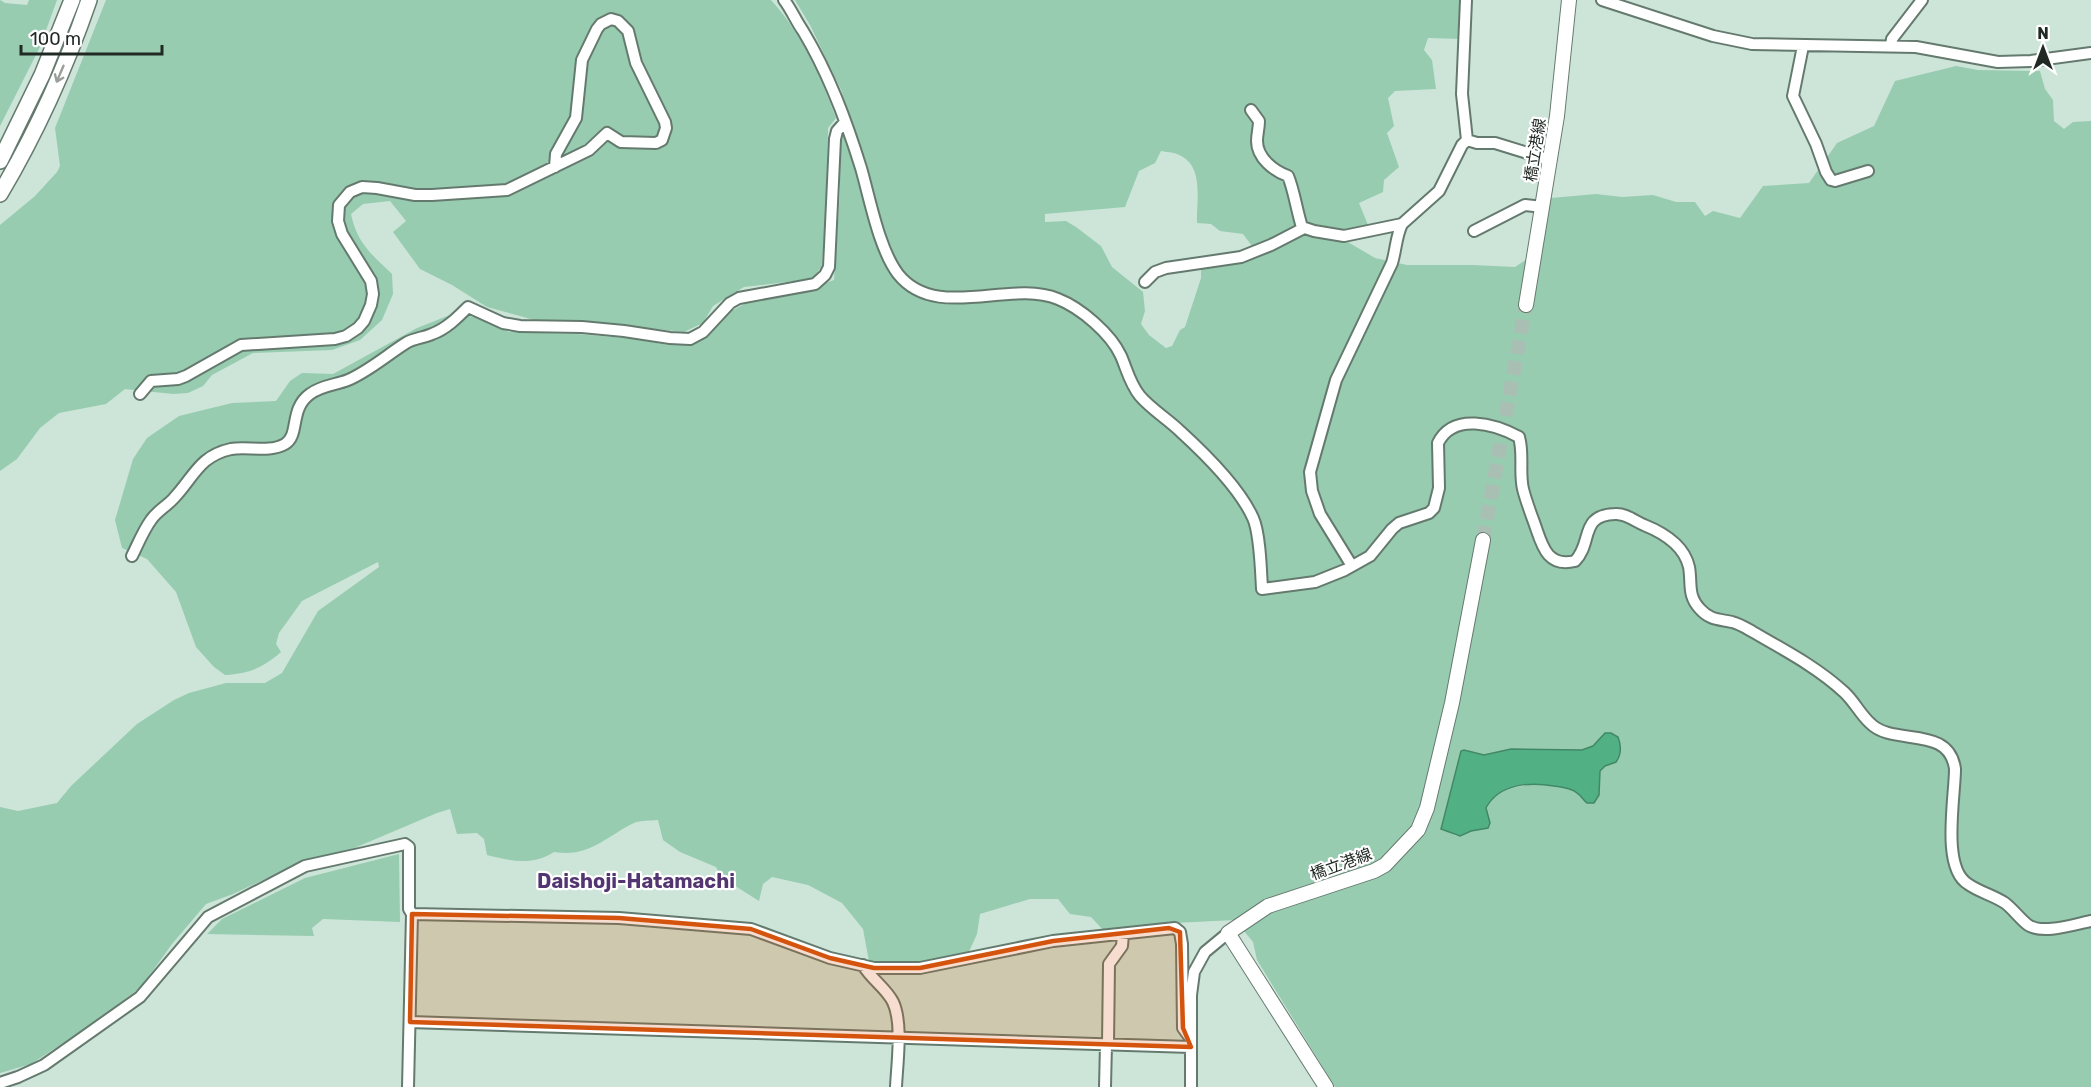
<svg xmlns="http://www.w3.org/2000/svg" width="2091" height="1087" font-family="Rubik,'Noto Sans JP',sans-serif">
<rect width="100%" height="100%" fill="#cde5d8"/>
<!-- green -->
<path fill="#97ccb0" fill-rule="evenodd" d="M0,0l5,3 22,2 2,-5h28l-17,47 -40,79z
M106,0h665c31,34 49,75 65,118l-8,10 -1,70 -5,68 -10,13 -68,8 -31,19 -10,17 -19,9 -103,-11 -47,-1 -47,-13 -35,-22 -32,-16 -27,-37 13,-11 -16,-20 -27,3 -12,10c6,29 20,40 41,60l1,20 -11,26 -22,20 -28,10 -79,3 -41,22 -9,11 -15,7 -15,1 -48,-5 -19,15 -47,9 -19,15 -23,31 -17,12v-246l35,-29 22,-24 3,-6 -5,-38z
M795,0h668l-3,39 -32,-1 -4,12 8,10 4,29 -41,2 -7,7 6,28 -7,7 12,34 -15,13 -1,12 -24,11 9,22 -24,5 -46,-4 -46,20 -9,-12 -23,-3 -9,-7 -14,-1c-1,-21 8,-57 -18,-68 -5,-3 -13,-3 -18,-4l-6,12 -16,8 -14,36 -80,7v8l21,-1 10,6 25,19 11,21 31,25 2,19 -4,13 8,11 17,13 6,-2 8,-16 5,-3 16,-49v-11l53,-11 21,-6 31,-16 35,4 34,20 32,7h66l42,2 26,-17 10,-52 45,-4 26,3 31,-2 23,7h19l10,14 8,-5 27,7 23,-32 46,-3 28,-40 37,-17 21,-45 61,-15 22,4 62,1 5,18 8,11 1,21 10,8 9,-7 18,-1v966h-756l-78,-127 -4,-18 -18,-22 -61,3 -70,8 -13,-14 -21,-3 -12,-15h-28l-50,15 -3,20 -10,22 -46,7 -52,-2 -6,-32 -21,-26 -34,-18 -36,-8 -9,7 -4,17 -38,-24 -5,-10 -36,-15 -17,-12 -5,-20c-8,1 -17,0 -24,3 -29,14 -45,35 -80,29 -21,14 -44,9 -67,3l-3,-16 -7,-6 -20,1 -7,-25 -13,4 -85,36 -48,12 -71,33 -27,10 -34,40 -31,43 -55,41 -55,36 -31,9v-266l18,4 39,-8 14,-17 66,-62 37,-24 15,-7 37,-10h39l17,-10 36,-62 61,-44 -1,-5 -76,39 -23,32 -3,11 5,8c-20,17 -31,21 -56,23l-11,-8 -18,-20 -20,-55 -29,-33 -25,-11 -7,-28 18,-61 14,-21 32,-22 53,-13 44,-2 14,-20 12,-8 31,1 84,-46 38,-15 27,6 27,13 68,2 60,5 31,6 31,-3 30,-30 33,-17 26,1 46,-16 6,-89v-51l9,-23 -7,-25 -32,-67zM1605,733l15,20 -1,5 -19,12 -1,25 -12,8c-3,-3 -6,-8 -9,-10 -19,-15 -68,-10 -85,5 -5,5 -5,11 -9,16 -6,11 -15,21 -28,22l-15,-9 20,-76 3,-1 20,5 27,-6 71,1 11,-4z
M399,854l1,68 -77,-3 -11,9 2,8 -107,-2 15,-15 83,-41z"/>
<!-- water -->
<path fill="#51b184" stroke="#428867" stroke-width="1.5" d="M1605,733h6l7,4c3,8 4,17 -2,25l-11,4 -5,5 -1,24 -5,8h-7c-4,-3 -6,-8 -10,-10 -5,-5 -16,-6 -23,-7 -23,-4 -55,-3 -68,22l4,15 -2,5 -17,3 -11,5 -19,-7 20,-78 3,-1 20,5 27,-6 71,1 11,-4z"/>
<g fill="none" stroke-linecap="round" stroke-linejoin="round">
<!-- major-tunnel -->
<path stroke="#aabfb4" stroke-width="14" stroke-dasharray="14 7" stroke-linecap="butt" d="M1483,540l43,-235"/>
<defs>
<path id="minor" d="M784,0c7,9 12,21 19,31 26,43 43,89 58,137 9,31 18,81 37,106 38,48 112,5 160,25 23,9 53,35 63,57 6,14 9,28 19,40 12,14 28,23 41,36 23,21 59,57 72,86 7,15 8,53 9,71l53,-7 30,-12 25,-14 22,-27 7,-6 30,-10 5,-5 5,-20 -1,-45c15,-31 57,-19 81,-6 5,17 0,35 4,52 3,12 8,25 12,36 7,20 12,43 40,36 18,-18 4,-46 40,-47 10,-1 20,7 29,11 20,8 40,20 45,42 3,17 -2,28 11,42 10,11 18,10 32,13 8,2 14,6 21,10 31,18 64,35 91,60 10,9 16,22 26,31 23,24 79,1 85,46 0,28 -14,99 13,115 11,8 25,11 37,19 8,6 15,16 23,22 15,10 47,-1 63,-4
M1602,0l111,36 39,8 164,3 82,15 33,-1 60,-8
M1803,46l-10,50 23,48 10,28 5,8 4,1 33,-10
M1891,46l1,-7 30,-39
M1251,110l8,11c0,7 -2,13 -2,20 0,17 17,30 31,35 6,14 9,36 14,51l12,4 30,5 58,-12 37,-33 23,-46 5,-5 -5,-46 4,-94
M1467,140l10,3h18l55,17
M1474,231l51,-26 18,2
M1145,282l10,-10 11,-4 75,-11 30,-12 33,-17
M140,394l11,-13 27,-2 8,-3 55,-31 94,-6 11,-3 12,-8 6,-7 7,-16 2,-11 -2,-13 -29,-47 -4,-13 1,-16 11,-13 12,-5 15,1 38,7h17l75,-5 82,-40 18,-17 14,9 35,1 6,-3 4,-12 -1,-6 -29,-59 -8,-32 -10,-10 -7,-2 -10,5 -4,5 -15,31 -6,58 -20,36 -1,13
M132,556c6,-12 11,-25 19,-36 6,-9 16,-14 23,-22 20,-21 25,-42 57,-49 17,-3 38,4 54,-5 15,-9 4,-35 25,-50 12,-9 26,-9 38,-14 21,-9 39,-25 58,-37 8,-5 17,-5 26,-9 14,-5 25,-16 36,-27l35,16 17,3 62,1 42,4 46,7 20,1 13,-7 27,-29 9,-5 76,-14 10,-9 4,-8 6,-128 2,-8 8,-9
M1352,566l-32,-52 -8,-23 -2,-19 26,-92 56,-117c4,-13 4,-27 10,-39
M412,914l207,4 132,11 79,29 44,10h46l133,-27 122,-13 5,4 2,12 1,84 8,11
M863,965c8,14 23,23 30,37 10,21 4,62 3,85
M410,1022l781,25
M1108,1044l1,-80 13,-18 1,-12
M0,1083l18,-6 26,-12 96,-68 68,-80 97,-51 100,-22 4,3v62l3,5 -4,173
M1105,1087l1,-43
M1191,1087v-92l3,-23 11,-20 23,-19"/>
<path id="major" d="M1526,305l31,-189 12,-116
M1326,1087l-98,-154 40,-27 106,-35 11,-6 33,-35 9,-22 25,-105 31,-163"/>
<path id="highway" d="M0,161l42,-86 30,-75
M0,194c36,-61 66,-127 89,-194"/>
</defs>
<!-- minor casing -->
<use href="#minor" stroke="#657a6e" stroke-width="14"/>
<!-- major casing -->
<use href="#major" stroke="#657a6e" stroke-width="16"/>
<!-- highway casing -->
<use href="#highway" stroke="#657a6e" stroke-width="18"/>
<!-- minor -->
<use href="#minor" stroke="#fff" stroke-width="10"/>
<!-- major -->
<use href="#major" stroke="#fff" stroke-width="14"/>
<!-- highway -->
<use href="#highway" stroke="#fff" stroke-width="15"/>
</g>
<!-- one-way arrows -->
<defs><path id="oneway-shaft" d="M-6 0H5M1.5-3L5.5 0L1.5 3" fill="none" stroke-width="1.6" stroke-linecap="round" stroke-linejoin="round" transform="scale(1.5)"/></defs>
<use stroke="#9b9f9c" href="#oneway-shaft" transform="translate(60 74) rotate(113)"/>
<!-- marked area -->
<path fill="#d4540e" fill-opacity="0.2" stroke="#d4540e" stroke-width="4.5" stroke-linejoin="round" d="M412,914l207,4 132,11 79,29 44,10h46l133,-27 116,-13 11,4 3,96 8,19 -781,-25z"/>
<g text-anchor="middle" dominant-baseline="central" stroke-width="4.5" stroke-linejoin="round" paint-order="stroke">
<!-- street labels -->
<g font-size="16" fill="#202924" stroke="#fff">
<text transform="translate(1535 150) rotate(-81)">橋立港線</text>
<text transform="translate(1341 864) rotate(-20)">橋立港線</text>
</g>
<!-- quarter labels -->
<g font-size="20" font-weight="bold" fill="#533671" stroke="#fff">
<text x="636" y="881">Daishoji-Hatamachi</text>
</g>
</g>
<!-- north arrow -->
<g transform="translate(2043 48)" stroke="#ffffff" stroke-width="4.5" paint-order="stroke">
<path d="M0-4.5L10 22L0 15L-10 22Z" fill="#202924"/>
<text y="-9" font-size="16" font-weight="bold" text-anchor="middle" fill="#202924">N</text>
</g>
<!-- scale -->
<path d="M21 45v9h141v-9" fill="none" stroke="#202924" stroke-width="3"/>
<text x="30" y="45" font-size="18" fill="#202924" stroke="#ffffff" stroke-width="4.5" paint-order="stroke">100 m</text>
</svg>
